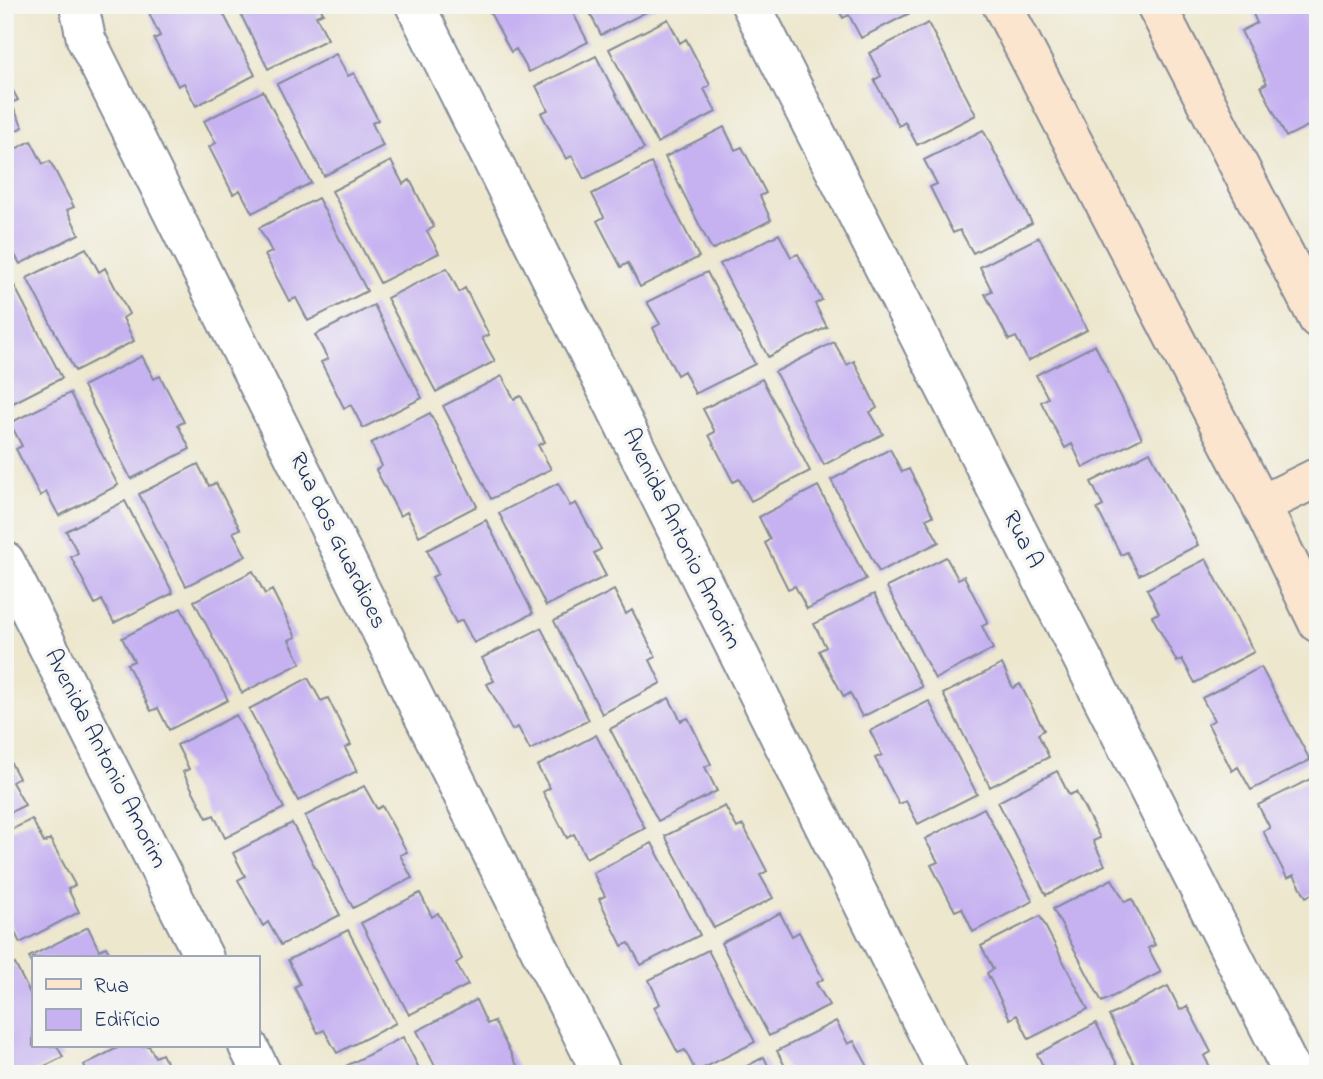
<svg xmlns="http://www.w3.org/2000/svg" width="1323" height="1079" font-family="'Indie Flower',sans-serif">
<rect width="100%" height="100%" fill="#f6f6f2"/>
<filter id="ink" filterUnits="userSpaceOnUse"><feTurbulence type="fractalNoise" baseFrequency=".0143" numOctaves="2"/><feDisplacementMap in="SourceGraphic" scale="14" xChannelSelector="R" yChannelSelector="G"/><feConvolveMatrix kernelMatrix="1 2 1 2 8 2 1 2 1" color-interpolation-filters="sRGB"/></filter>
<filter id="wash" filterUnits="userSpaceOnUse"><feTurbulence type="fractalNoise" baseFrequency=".00686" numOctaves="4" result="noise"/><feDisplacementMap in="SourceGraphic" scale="28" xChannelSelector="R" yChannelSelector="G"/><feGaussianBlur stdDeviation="1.57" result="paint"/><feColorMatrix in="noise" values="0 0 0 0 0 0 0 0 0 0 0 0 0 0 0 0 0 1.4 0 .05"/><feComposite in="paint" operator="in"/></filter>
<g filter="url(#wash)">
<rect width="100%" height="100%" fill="#ede7ce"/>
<g id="blocks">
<!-- building -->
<path fill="#c6b2f1" d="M164,5h55l36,70 -59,31 -12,-23 -6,3 -24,-47 6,-3 -11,-23z
M236,5h83l4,8 -7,3 12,23 -60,30z
M486,5h83l19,37 -59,30 -13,-23 -5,3z
M586,5h74l-59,30z
M836,5h83l1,3 -59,30 -12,-23 -6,3z
M1249,5h69v116l-32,16 -25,-51 6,-3 -26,-52 16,-8z
M668,19l12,24 6,-4 24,46 -6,4 12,23 -59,31 -48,-94z
M928,23l48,92 -59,30 -12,-23 -6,4 -25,-46 7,-4 -12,-23z
M336,54l12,22 6,-3 24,47 -6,3 11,23 -59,30 -47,-92z
M596,56l48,93 -60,30 -12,-23 -6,3 -25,-46 7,-3 -12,-24z
M5,76l13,24 -7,3 12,24 -18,9z
M263,91l48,92 -59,30 -12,-23 -7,4 -24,-47 7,-4 -12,-22z
M724,127l11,23 7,-3 24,46 -6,3 11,24 -59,30 -47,-93z
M983,130l49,93 -59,30 -13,-23 -7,3 -23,-46 7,-3 -13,-24z
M31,141l12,23 7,-3 24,46 -7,3 12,24 -59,30 -15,-27v-83z
M391,161l12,23 7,-4 24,47 -7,4 12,22 -59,30 -48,-92z
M651,163l48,94 -59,30 -12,-24 -7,4 -24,-46 7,-4 -12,-23z
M318,198l49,93 -59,30 -12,-23 -7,3 -24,-46 7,-3 -13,-24z
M779,234l12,23 7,-3 24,46 -7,4 12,23 -59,30 -48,-93z
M1039,237l48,93 -59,31 -12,-24 -7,3 -24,-46 7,-3 -12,-24z
M86,248l13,24 6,-4 24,46 -6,4 11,23 -59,30 -48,-93z
M447,268l12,24 6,-4 24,47 -7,3 13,23 -59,31 -49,-94z
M707,272l48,92 -60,30 -11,-23 -7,4 -24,-47 7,-4 -13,-22z
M14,285l48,93 -57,29v-118z
M374,305l48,93 -59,30 -12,-23 -7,3 -23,-46 7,-3 -13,-24z
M834,342l13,23 7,-4 23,47 -7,4 13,22 -59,31 -49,-93z
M1095,345l47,93 -59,30 -11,-24 -7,4 -24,-46 7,-4 -12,-23z
M142,356l12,23 6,-3 24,46 -6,3 12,24 -59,30 -48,-93z
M502,376l12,23 7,-3 24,46 -7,3 13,24 -60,30 -48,-93z
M762,379l48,92 -59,30 -12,-22 -6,3 -24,-47 6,-3 -12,-23z
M70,393l48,92 -59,31 -13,-24 -6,4 -24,-47 6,-3 -12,-23z
M430,413l47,93 -58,30 -12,-24 -7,4 -24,-46 6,-4 -11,-23z
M890,449l12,23 7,-3 24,47 -7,3 13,23 -60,30 -48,-92z
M1150,452l48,93 -59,30 -12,-23 -6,3 -24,-46 6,-3 -12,-24z
M198,464l11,22 7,-3 24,46 -7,3 13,24 -60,30 -47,-92z
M558,483l12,23 6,-3 25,46 -7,4 12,23 -60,30 -47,-93z
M818,486l48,93 -59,30 -12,-23 -7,3 -23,-46 5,-4 -11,-22z
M125,501l48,92 -59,30 -12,-23 -7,4 -24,-47 7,-4 -12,-22z
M486,520l47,93 -59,30 -12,-23 -6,3 -24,-46 6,-3 -11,-24z
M946,557l12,22 6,-3 24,47 -6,3 11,23 -58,30 -48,-92z
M1206,559l48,93 -59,31 -13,-24 -5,3 -25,-46 7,-3 -12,-24z
M253,571l12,23 7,-4 24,47 -7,3 12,23 -59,30 -48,-92z
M614,590l12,24 6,-4 24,47 -6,3 11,23 -59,31 -48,-93z
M874,594l48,93 -60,30 -12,-24 -6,4 -25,-46 7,-4 -12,-23z
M181,608l47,92 -59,30 -11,-22 -7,3 -24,-47 7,-3 -12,-23z
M541,628l48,92 -59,30 -12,-23 -6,3 -25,-46 7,-3 -12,-23z
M1002,664l11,24 7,-4 24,46 -6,4 11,23 -59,30 -47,-93z
M1261,667l49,93 -59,30 -13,-23 -6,4 -24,-47 6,-4 -12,-22z
M308,678l13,23 7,-3 23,47 -6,3 12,23 -59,30 -49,-92z
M669,698l12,23 7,-3 23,46 -6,3 12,24 -59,30 -48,-92z
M929,701l48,93 -59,30 -12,-23 -7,3 -24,-46 7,-3 -12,-24z
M236,715l48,93 -59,30 -11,-23 -7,3 -24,-46 6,-3 -12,-24z
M596,735l49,93 -59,30 -12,-24 -7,4 -24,-46 7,-4 -13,-22z
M5,752l14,26 -7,4 13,23 -20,10z
M1057,771l12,24 7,-3 24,46 -7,3 12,24 -59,30 -48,-93z
M1318,775v116l-12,6 -12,-22 -7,3 -24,-47 7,-3 -12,-23z
M364,786l13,23 5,-3 25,46 -7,3 12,23 -59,30 -48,-92z
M725,806l12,22 6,-3 24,46 -7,4 13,23 -59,30 -49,-92z
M984,808l49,93 -60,31 -11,-24 -7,3 -24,-46 7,-3 -13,-23z
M32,819l12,24 6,-4 25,46 -7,4 11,23 -59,31 -15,-30v-80z
M292,823l48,92 -59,30 -13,-23 -5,4 -25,-46 7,-4 -12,-23z
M652,843l48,92 -59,30 -12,-22 -7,3 -23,-47 6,-3 -12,-23z
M1112,879l13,23 7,-3 23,46 -7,3 13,24 -59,30 -49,-93z
M420,893l12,24 6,-4 24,46 -6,4 12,22 -59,30 -48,-92z
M780,913l12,23 7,-4 24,47 -7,4 13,22 -60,31 -48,-93z
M1040,916l48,93 -59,30 -12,-24 -7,4 -23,-46 6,-4 -12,-23z
M88,927l11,23 7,-3 6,11h-79v8l-4,-9z
M348,930l48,93 -59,30 -13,-23 -6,3 -24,-46 6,-3 -12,-24z
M708,950l47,92 -59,30 -11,-22 -7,3 -24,-46 6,-3 -11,-24z
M15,964l18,35v47h24l6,11 -34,17h-24v-104z
M1168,986l12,24 7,-4 24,46 -7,4 10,18h-75l-30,-58z
M476,1000l11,24 7,-3 24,46 -6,3 1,4h-74l-22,-43z
M836,1021l12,23 6,-3 18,33h-83l-12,-23z
M1096,1023l26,51h-75l-10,-20z
M403,1037l19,37h-75l-3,-7z
M121,1046h28l6,11 7,-3 10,20h-84l-4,-9z
M764,1057l8,17h-40z"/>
</g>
</g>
<g filter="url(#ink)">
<use href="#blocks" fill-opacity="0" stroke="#848b96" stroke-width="2"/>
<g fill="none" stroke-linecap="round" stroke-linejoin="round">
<defs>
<path id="street" d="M79,5l7,34 516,1035
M415,5l533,1069
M751,5l542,1069
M5,561l199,397
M248,1046l14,28"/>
<path id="secondary" d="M1002,5l259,500 57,118
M1156,5l162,314
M1261,505l57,-28"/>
</defs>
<!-- street casing -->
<use href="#street" stroke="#848b96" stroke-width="42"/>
<!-- secondary casing -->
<use href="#secondary" stroke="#848b96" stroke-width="42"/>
<!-- street -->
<use href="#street" stroke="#fff" stroke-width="38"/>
<!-- secondary -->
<use href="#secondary" stroke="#fbe5cf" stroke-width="38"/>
</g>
</g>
<g text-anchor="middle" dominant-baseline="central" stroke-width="7" stroke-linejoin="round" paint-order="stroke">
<!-- street labels -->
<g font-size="24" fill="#1b2f5e" stroke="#f6f6f2">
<text transform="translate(681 539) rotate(64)">Avenida Antonio Amorim</text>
<text transform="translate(1022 540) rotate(63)">Rua A</text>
<text transform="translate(337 541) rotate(64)">Rua dos Guardioes</text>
<text transform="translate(105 759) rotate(63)">Avenida Antonio Amorim</text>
</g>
</g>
<!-- margin -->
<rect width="1323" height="1079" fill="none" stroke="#f6f6f2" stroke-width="28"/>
<!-- legend -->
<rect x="32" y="956" width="228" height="91" fill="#f6f6f2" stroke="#9ea6b7" stroke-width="2"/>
<rect x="46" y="979" width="35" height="10" fill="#fbe5cf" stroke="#9ea6b7" stroke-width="2"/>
<text x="94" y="992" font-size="21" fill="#1b2f5e">Rua</text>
<rect x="46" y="1009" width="35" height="21" fill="#c6b2f1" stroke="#9ea6b7" stroke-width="2"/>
<text x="94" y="1026" font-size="21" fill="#1b2f5e">Edifício</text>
</svg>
